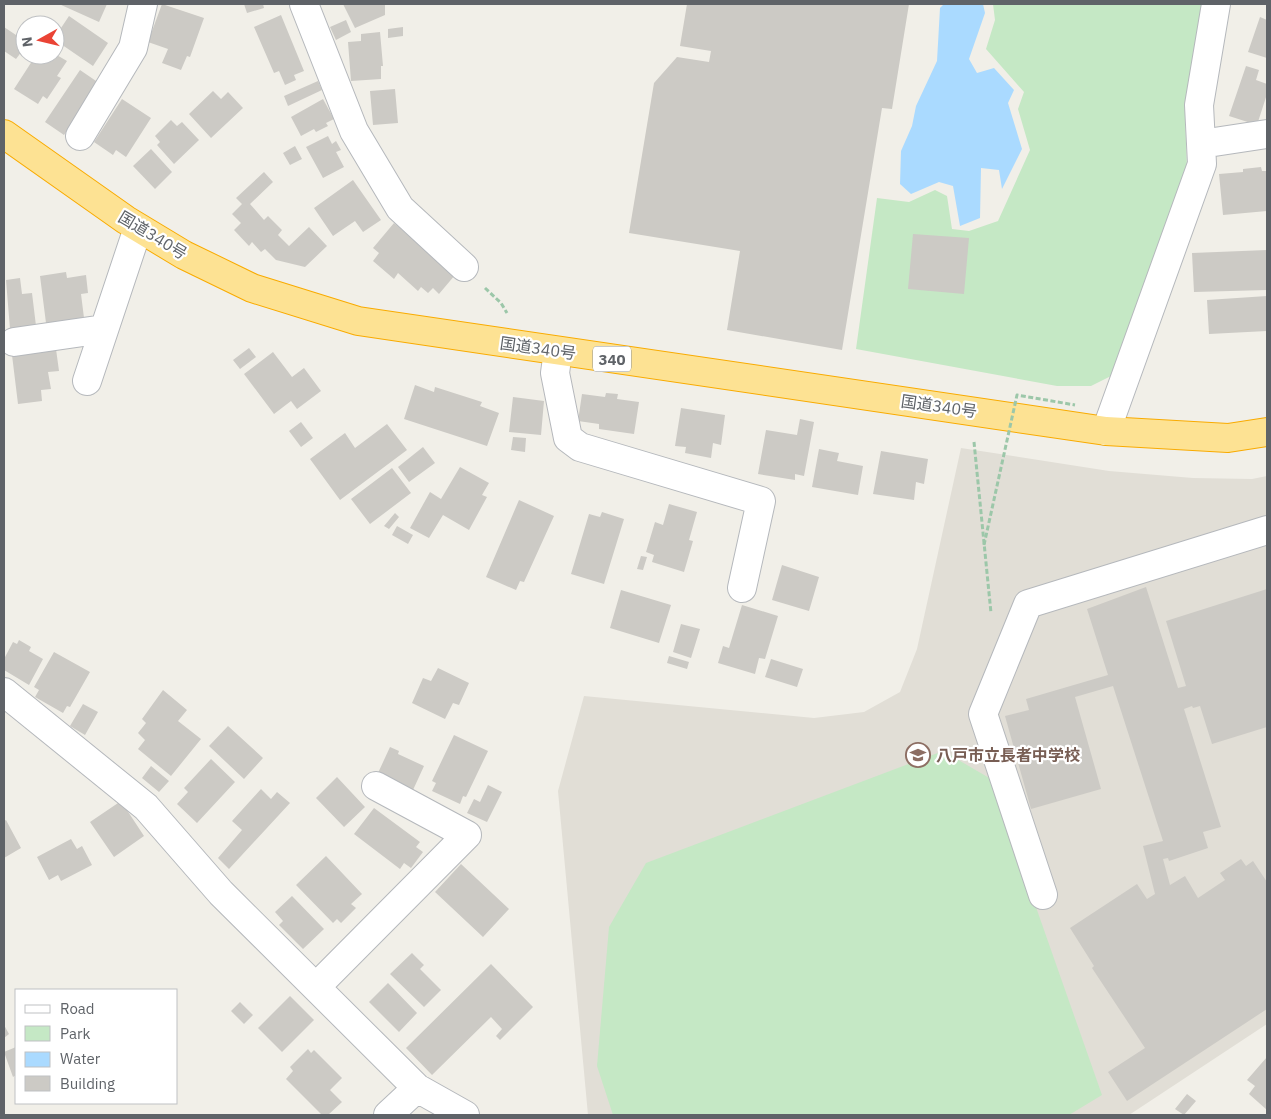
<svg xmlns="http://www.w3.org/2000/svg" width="1271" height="1119" font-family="'IBM Plex Sans','Noto Sans JP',sans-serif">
<rect width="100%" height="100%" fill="#f1efe8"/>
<!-- education -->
<path fill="#e1ded6" d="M961,448l148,23 84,7 59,1 15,-3v548l-138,91h-541l-30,-324 26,-95 230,22 50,-6 36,-20 17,-43z"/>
<!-- green -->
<path fill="#c5e8c5" d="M993,4h211l-19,113 2,51 -74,207 -22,11h-34l-201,-37 21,-151 32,4 26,-12 12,6 5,33 17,2 29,-10 32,-71 -12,-41 6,-17 -38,-43 9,-29z
M943,751l48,28 111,316 -33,20h-456l-16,-49 12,-139 37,-64z"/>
<!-- water -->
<path fill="#aadaff" d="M944,4h39l2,9 -16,46 8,14 17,-5 20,22 -6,13 14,46 -20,40 -3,-19 -18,-2 -1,50 -20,8 -7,-40 -14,-4 -28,12 -11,-10 1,-33 11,-25 4,-20 21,-45 3,-53z"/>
<!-- building -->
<path fill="#cccac5" d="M59,4h48l-8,18z
M162,4l42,14 -14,39 -3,-1 -6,14 -19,-7 6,-14 -20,-7z
M244,4h19l1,4 -17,5z
M343,4h42v11l-30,13z
M687,4h222l-17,105 -10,-1 -40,242 -115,-20 13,-79 -111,-18 25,-150 23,-26 32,5 2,-11 -31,-5z
M281,15l23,56 -10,4 2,5 -11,5 -6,-14 -5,2 -20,-46z
M69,16l39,27 -15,23 -38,-26v-3z
M1260,17l7,3v38l-19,-6z
M346,20l5,12 -15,8 -6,-13z
M4,27l21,14v6l-9,12 -12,-8z
M403,27v9l-15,2v-9z
M380,32l3,34h-2v13l-30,2 -3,-39 13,-1v-7z
M55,54l12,7 -10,15 4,2 -14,21 -4,-3 -5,8 -24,-15 22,-34h19z
M1246,66l13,4 -3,10 11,4v10l-10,31 -28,-9z
M80,70l19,13 -35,52 -19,-13z
M318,81l4,9 -34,16 -4,-10z
M395,89l3,34 -25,2 -3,-34z
M213,91l8,8 7,-7 15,16 -32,30 -22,-24z
M122,99l29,19 -25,39 -10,-7 -3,5 -19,-13z
M323,99l11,20 -8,4 2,3 -12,6 -2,-3 -13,7 -10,-19z
M171,120l6,6 5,-4 17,18 -25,24 -17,-19 3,-3 -5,-6z
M328,136l4,8 4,-3 5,9 -5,2 8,15 -21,11 -17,-31z
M295,146l7,13 -12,6 -7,-12z
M151,149l21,23 -17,17 -22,-23z
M1261,167l1,4h5v40l-44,4 -4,-41 24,-2v-3z
M264,172l9,10 -23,22 14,16 4,-4 14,14 -4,5 11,11 20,-19 18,19 -22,21 -29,-7 -11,-11 -4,3 -9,-10 -3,4 -15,-16 7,-7 -9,-9 10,-10 -6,-6z
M353,180l28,40 -18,12 -8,-11 -22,15 -19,-28z
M394,223l61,52 -16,19 -6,-6 -5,5 -7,-6 -3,4 -20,-18 -4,6 -21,-18 6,-8 -6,-5z
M913,234l56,4 -5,56 -56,-5z
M1267,250v40l-73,2 -2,-39z
M66,272l1,6 19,-3 2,18 -7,1 3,24 -38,5 -6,-47z
M20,278l2,16 10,-1 4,33 -26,3 -4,-49z
M1267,296v35l-58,3 -2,-34z
M249,348l7,9 -16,12 -7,-9z
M56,349l3,22 -11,1 3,17 -10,1 1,11 -24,3 -6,-49z
M273,352l19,25 12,-9 17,23 -24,18 -6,-8 -17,13 -30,-40z
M415,385l19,7 1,-5 47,15 -2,4 19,7 -12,33 -83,-27z
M606,393l12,1 -1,5 22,3 -5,32 -35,-5v-5l-21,-3 4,-27 23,3z
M513,397l31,4 -3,34 -32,-3z
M681,408l44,7 -4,30 -8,-2 -2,15 -26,-5 1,-6 -11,-1z
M800,419l14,3 -10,54 -9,-2v6l-37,-6 8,-44 31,5z
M301,422l12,16 -12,9 -12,-16z
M387,424l20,26 -67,50 -30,-41 35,-26 10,15z
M513,437l13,1 -1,14 -14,-2z
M423,447l12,16 -26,19 -11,-15z
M819,449l20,4 -2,8 26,5 -5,29 -46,-8z
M881,451l47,8 -4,25 -8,-2 -2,18 -41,-6z
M460,467l29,16 -7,12 5,2 -18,33 -26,-15 -14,23 -19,-10 20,-36 11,7z
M392,468l19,25 -41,31 -19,-25z
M519,500l35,16 -30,66 -4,-1 -4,9 -30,-13z
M669,504l28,8 -8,28 4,1 -9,31 -32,-10 2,-7 -8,-3 9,-30 8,3z
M602,512l22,7 -20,65 -33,-10 18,-60 11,3z
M395,513l4,4 -10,12 -5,-3z
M397,526l16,9 -5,9 -16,-9z
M641,556l6,1 -4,13 -6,-1z
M782,565l37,12 -10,34 -37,-11z
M1146,587l32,101 8,-2 -20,-65 101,-32v138l-55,17 -12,-38 -7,2 -1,-2 -8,3 37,118 -18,5 5,16 -39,13 -1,-3 -5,1 7,26 15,-9 13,22 27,-18 -5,-7 21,-14 5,7 7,-5 14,21v127l-140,92 -19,-29 37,-24 -53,-80 2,-2 -24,-38 67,-44 10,15 8,-5 -12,-48 20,-5 -50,-155 -38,11 26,92 -70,20 -26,-93 24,-6 -3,-11 82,-24 -21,-66z
M621,590l50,15 -12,38 -49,-15z
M742,605l36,11 -13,43 -6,-1 -4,16 -37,-11 5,-17 6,2z
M681,624l19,5 -9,29 -18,-6z
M19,640l12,7 -2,4 14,8 -14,26 -25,-15v-11l9,-17 4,2z
M54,652l36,20 -20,35 -3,-1 -4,7 -28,-16 4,-7 -5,-3z
M669,656l20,6 -2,7 -20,-6z
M771,659l32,10 -6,18 -32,-10z
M438,668l31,15 -10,22 -6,-2 -8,16 -33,-16 11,-25 8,3z
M163,690l24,20 -9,11 23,18 -30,37 -33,-27 7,-9 -7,-7 8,-10 -4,-4z
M83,704l15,8 -13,23 -15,-9z
M228,726l35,32 -19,21 -35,-33z
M454,735l34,16 -22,46 -3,-1 -3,8 -28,-13 4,-8 -4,-2z
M390,747l9,4 -1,3 26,12 -11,24 -35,-17z
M211,759l24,23 -38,41 -20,-19 11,-12 -4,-4z
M151,766l18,15 -10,11 -17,-14z
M337,777l28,30 -21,20 -28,-29z
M488,785l14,7 -15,30 -20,-9 7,-14 6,3z
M261,789l10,10 6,-7 13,11 -61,66 -11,-11 24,-28 -10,-9z
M121,801l23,35 -30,21 -24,-35z
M374,808l46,34 -4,5 7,5 -12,16 -7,-5 -4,6 -46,-35z
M6,820l15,28 -17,10v-37z
M71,839l6,10 5,-3 10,19 -31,16 -3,-6 -9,5 -12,-23z
M326,856l36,38 -11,10 5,4 -15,15 -4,-4 -4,4 -37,-38z
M461,864l48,45 -26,28 -48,-45z
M292,896l32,33 -21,20 -24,-24 4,-4 -8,-9z
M412,953l12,12 -4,4 21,21 -17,17 -34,-33z
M491,964l42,43 -33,33 -4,-4 6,-7 -11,-12 -59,58 -26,-27z
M388,983l29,30 -18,19 -30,-30z
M290,996l24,24 -32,32 -24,-24z
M240,1002l13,13 -9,9 -13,-13z
M4,1025l5,9 -5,4z
M16,1047v28l-3,2 -9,-25z
M308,1049l3,4 3,-3 28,28 -12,12 12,12 -14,13h-6l-36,-36 7,-8 -3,-4z
M1267,1057v53l-18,-16 6,-8 -8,-6z
M1187,1094l9,7 -12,14 -9,-6z"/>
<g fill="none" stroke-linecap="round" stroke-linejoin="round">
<defs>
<path id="minor" d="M304,4l50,127 46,77 64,59
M80,136l53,-88 10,-44
M1201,144l-2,-39 17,-101
M14,342l90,-13
M558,351l-3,22 13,65 12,9 181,54 -19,87
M87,381l51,-153
M1106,431l96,-267 -1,-20 66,-10
M4,692l142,115 75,86 196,195 -29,27
M1043,895l-60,-181 45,-110 239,-74
M316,987l151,-152 -91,-49
M417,1088l48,27"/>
<path id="highway" d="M4,134l122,86 58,35 68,33 106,33 748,110 122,7 39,-6"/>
</defs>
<!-- minor casing -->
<use href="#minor" stroke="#b5b8bc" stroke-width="30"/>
<!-- highway casing -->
<use href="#highway" stroke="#f9ab00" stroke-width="30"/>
<!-- path -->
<path stroke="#9cc7a9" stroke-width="3" stroke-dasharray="5 2.5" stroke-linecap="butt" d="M485,288l16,15 6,10
M974,442l17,171"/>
<!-- minor -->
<use href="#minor" stroke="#fff" stroke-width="28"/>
<!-- highway -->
<use href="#highway" stroke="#fde293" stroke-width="28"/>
<!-- path-bridge -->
<path stroke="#9cc7a9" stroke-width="3" stroke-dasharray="5 2.5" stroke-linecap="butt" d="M984,545l33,-150 58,10"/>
</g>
<!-- icons -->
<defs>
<symbol id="school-ring" viewBox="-11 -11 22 22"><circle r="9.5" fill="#fff" stroke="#8d6e63" stroke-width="1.5"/><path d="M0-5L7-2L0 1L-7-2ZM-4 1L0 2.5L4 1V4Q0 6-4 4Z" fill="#8d6e63"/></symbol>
</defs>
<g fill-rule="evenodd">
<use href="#school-ring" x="904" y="741" width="28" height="28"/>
</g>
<g text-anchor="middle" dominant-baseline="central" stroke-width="4.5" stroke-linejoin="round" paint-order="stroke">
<!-- shield labels -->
<rect fill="#fff" stroke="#8f9295" stroke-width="1" x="593" y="346.5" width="38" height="25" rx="4"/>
<g font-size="15" font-weight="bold" fill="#5f6368">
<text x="612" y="359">340</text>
</g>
<!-- street labels -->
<g font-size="16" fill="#5f6368" stroke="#fff">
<text transform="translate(153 235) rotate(31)">国道340号</text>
<text transform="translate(538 348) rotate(8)">国道340号</text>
<text transform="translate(939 406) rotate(8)">国道340号</text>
</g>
<!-- education labels -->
<g font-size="16" font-weight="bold" fill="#785e54" stroke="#fff" text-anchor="start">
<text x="936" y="755">八戸市立長者中学校</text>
</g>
</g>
<!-- border -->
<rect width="1271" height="1119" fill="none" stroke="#5f6368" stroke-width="10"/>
<!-- legend -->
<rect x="15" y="989" width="162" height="115" fill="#ffffff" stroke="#bfc1c3"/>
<rect x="25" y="1005" width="25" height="8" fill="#ffffff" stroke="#bfc1c3"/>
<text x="60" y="1014" font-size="15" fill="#5f6368">Road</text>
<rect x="25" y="1026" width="25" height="15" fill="#c5e8c5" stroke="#bfc1c3"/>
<text x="60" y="1039" font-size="15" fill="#5f6368">Park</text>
<rect x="25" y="1052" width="25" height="15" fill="#aadaff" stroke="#bfc1c3"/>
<text x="60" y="1064" font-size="15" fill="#5f6368">Water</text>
<rect x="25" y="1076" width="25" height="15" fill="#cccac5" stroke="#bfc1c3"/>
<text x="60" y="1089" font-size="15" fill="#5f6368">Building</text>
<!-- north arrow -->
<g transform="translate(40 40) rotate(262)"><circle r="24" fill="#ffffff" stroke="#bfc1c3"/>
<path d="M0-4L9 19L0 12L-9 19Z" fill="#ea4335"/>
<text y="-8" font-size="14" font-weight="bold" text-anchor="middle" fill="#5f6368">N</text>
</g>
</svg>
